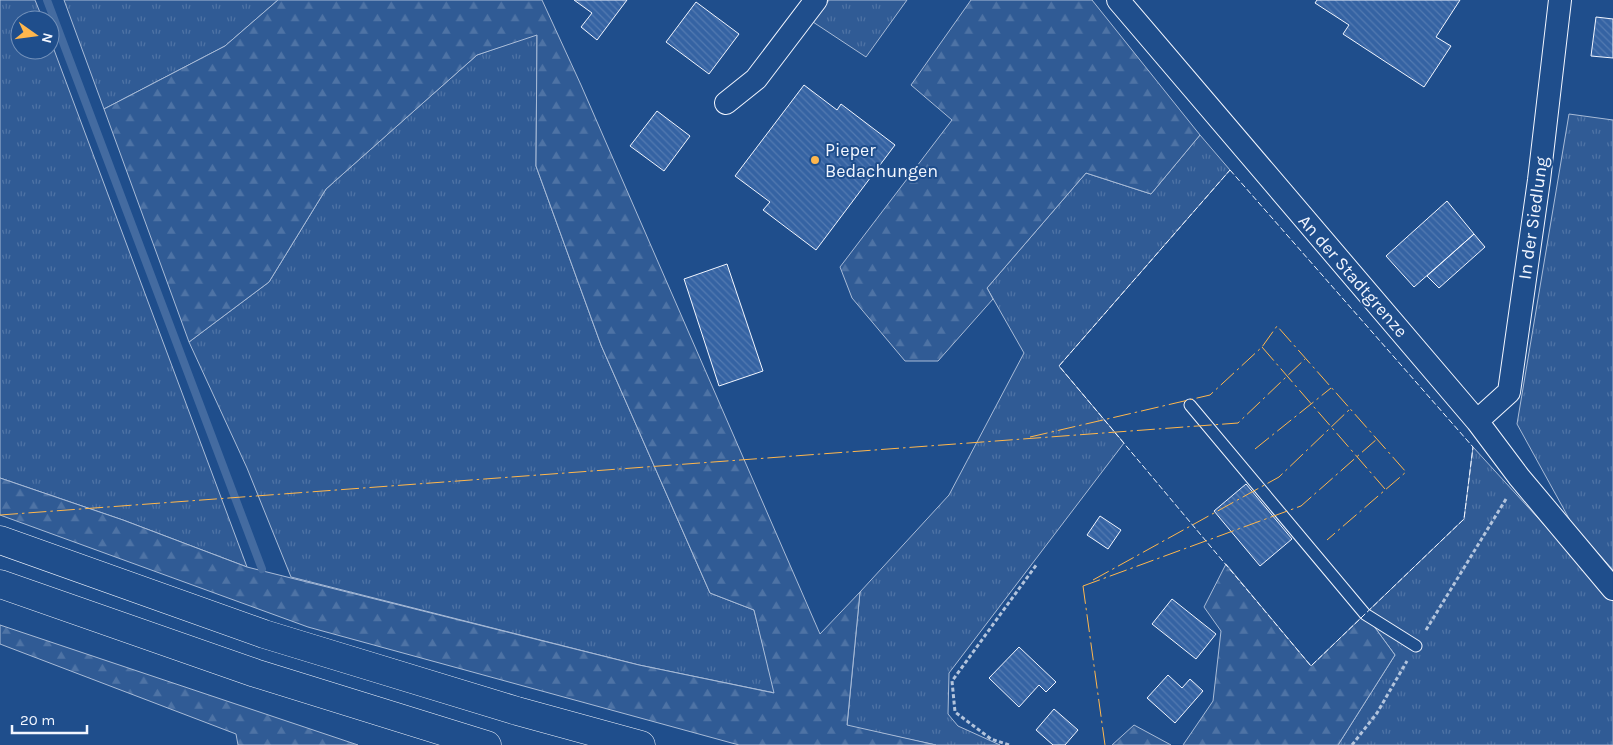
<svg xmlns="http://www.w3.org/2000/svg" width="1613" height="745" font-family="Karla,sans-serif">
<defs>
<pattern id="grass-tufts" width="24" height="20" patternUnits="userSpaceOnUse" patternTransform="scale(1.25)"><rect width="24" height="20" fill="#305b95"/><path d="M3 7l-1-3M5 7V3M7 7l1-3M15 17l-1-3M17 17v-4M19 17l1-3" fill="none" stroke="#4e73a5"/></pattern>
<pattern id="forest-firs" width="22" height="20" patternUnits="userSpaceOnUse" patternTransform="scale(1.25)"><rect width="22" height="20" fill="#305b95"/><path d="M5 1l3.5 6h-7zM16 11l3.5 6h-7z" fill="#4e73a5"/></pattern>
<pattern id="building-back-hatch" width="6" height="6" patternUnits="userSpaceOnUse" patternTransform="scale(1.25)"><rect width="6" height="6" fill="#3563a3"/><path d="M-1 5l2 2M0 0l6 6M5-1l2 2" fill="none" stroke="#537ab1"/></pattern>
</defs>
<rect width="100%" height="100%" fill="#1f4e8c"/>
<!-- grass -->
<path fill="url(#grass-tufts)" stroke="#a8bbd7" d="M0,0h35l8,20h-23v30h30v-11l197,528 -124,-47 -123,-42z
M64,0h214l-53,46 -121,63z
M829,0h78l-41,57 -53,-35z
M537,34l-1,132 65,179 109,248 44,17 21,83 -136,-28 -348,-88 -44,-109 -58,-126 80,-60 57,-93 151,-134z
M1569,114l44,6v450l-41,-46 -55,-100z
M1200,135l30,35 -171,196 65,77 -175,230 -1,41 10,12 42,19h-64l-89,-19 13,-134 89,-97 75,-142 -37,-65 99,-115 65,21z
M1473,447l140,153v145h-275l57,-90 -30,-41 99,-95z"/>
<!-- forest -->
<path fill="url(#forest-firs)" stroke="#a8bbd7" d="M278,0h264l39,85 239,549 40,-42 -13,133 89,20h-197l-431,-118 -308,-112v-37l123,42 124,47 392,98 135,28 -20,-83 -44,-17 -109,-248 -65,-179 1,-131 -60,20 -151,134 -57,93 -80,60 -85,-233 121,-63z
M971,0h121l108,135 -49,59 -65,-21 -99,115 6,11 -55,62h-33l-53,-63 -12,-31 112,-147 -41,-35z
M1226,564l85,102 54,-52 30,41 -57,90h-155l30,-44 8,-70 -17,-24z
M0,625l358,120h-120l-2,-11 -236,-90z
M1134,725l37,20h-59z"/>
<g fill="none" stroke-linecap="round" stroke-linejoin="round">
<!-- stream -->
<path stroke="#446ba0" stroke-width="8" d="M47,0l215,569"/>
</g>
<!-- building -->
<path fill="url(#building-back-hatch)" stroke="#f2f6ff" d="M574,0h53l-30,40 -16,-13 11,-14z
M1317,0h143l-24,37 15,9 -27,41 -81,-53 6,-9 -34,-22z
M696,2l43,32 -30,40 -43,-32z
M1596,17l17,2v39l-22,-2z
M804,85l33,25 4,-6 54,41 -79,105 -53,-40 7,-8 -35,-26z
M657,111l33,25 -26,35 -34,-25z
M1447,201l27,33 -60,53 -28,-31z
M1474,234l11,13 -46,41 -12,-12z
M727,264l36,107 -44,15 -35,-107z
M1246,484l46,55 -32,27 -46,-55z
M1100,516l21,14 -13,19 -21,-14z
M1172,599l44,35 -20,25 -44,-35z
M1019,647l37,35 -10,10 -7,-7 -20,22 -30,-29z
M1168,675l14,13 8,-9 13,12 -28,32 -28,-25z
M1054,709l24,21 -13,15h-12l-17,-15z"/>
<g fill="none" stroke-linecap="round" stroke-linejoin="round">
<defs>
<path id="service" d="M1190,405l175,209 51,32"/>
<path id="minor" d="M1118,0l359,421 42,56 94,112
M726,103l30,-24 60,-79
M1477,421l32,-29 30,-212 21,-180"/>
<path id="trunk" d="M0,540l264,94 253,77 124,34
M0,584l255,89 232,72"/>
</defs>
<!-- service casing -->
<use href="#service" stroke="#f2f6ff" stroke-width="13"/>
<!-- minor casing -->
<use href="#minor" stroke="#f2f6ff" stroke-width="24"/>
<!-- trunk casing -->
<use href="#trunk" stroke="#f2f6ff" stroke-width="29"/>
<!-- path -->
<path stroke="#b3c4dc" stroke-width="3" stroke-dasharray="4 2.5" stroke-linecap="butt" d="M1426,630l80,-131
M1009,745l-18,-6 -36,-27 -3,-31 85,-117
M1352,745l25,-32 30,-52"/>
<!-- service -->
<use href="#service" stroke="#1f4e8c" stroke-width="11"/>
<!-- minor -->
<use href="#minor" stroke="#1f4e8c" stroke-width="22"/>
<!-- trunk -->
<use href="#trunk" stroke="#1f4e8c" stroke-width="28"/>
<!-- fence -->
<path stroke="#f2f6ff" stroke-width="1" stroke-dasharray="6 2.5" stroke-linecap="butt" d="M1230,170l243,277 -9,72 -153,147 -252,-300z"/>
<!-- power -->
<path stroke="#ffb74d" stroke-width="1" stroke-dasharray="18 4 2.5 4" stroke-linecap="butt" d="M1262,347l123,142
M1030,437l180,-42 52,-48 15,-21 129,146 -79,68
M1255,449l76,-61
M0,515l1238,-92 67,-64
M1093,580l186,-103 71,-68
M1083,586l218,-80 76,-67
M1083,586l22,159"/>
</g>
<!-- markers -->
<circle fill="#ffb74d" stroke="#1f4e8c" stroke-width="2" cx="815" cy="160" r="5"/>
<g text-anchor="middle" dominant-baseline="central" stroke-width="4" stroke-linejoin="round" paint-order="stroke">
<!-- poi labels -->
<g font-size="18" fill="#f2f6ff" stroke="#1f4e8c" text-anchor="start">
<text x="825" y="150">Pieper<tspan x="825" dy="21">Bedachungen</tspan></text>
</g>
<!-- street labels -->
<g font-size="18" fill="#f2f6ff" stroke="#1f4e8c">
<text transform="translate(1533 218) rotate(-82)">In der Siedlung</text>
<text transform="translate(1353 276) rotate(49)">An der Stadtgrenze</text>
</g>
</g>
<!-- north arrow -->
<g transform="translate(35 35) rotate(104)"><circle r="24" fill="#1f4e8c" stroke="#7391ba"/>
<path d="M0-4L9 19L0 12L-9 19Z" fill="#ffb74d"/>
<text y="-8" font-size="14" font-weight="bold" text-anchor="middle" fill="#f2f6ff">N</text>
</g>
<!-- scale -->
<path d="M12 725v8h75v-8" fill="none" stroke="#f2f6ff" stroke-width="2.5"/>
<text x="20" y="725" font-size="15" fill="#f2f6ff" stroke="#1f4e8c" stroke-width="4" paint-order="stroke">20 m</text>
</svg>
